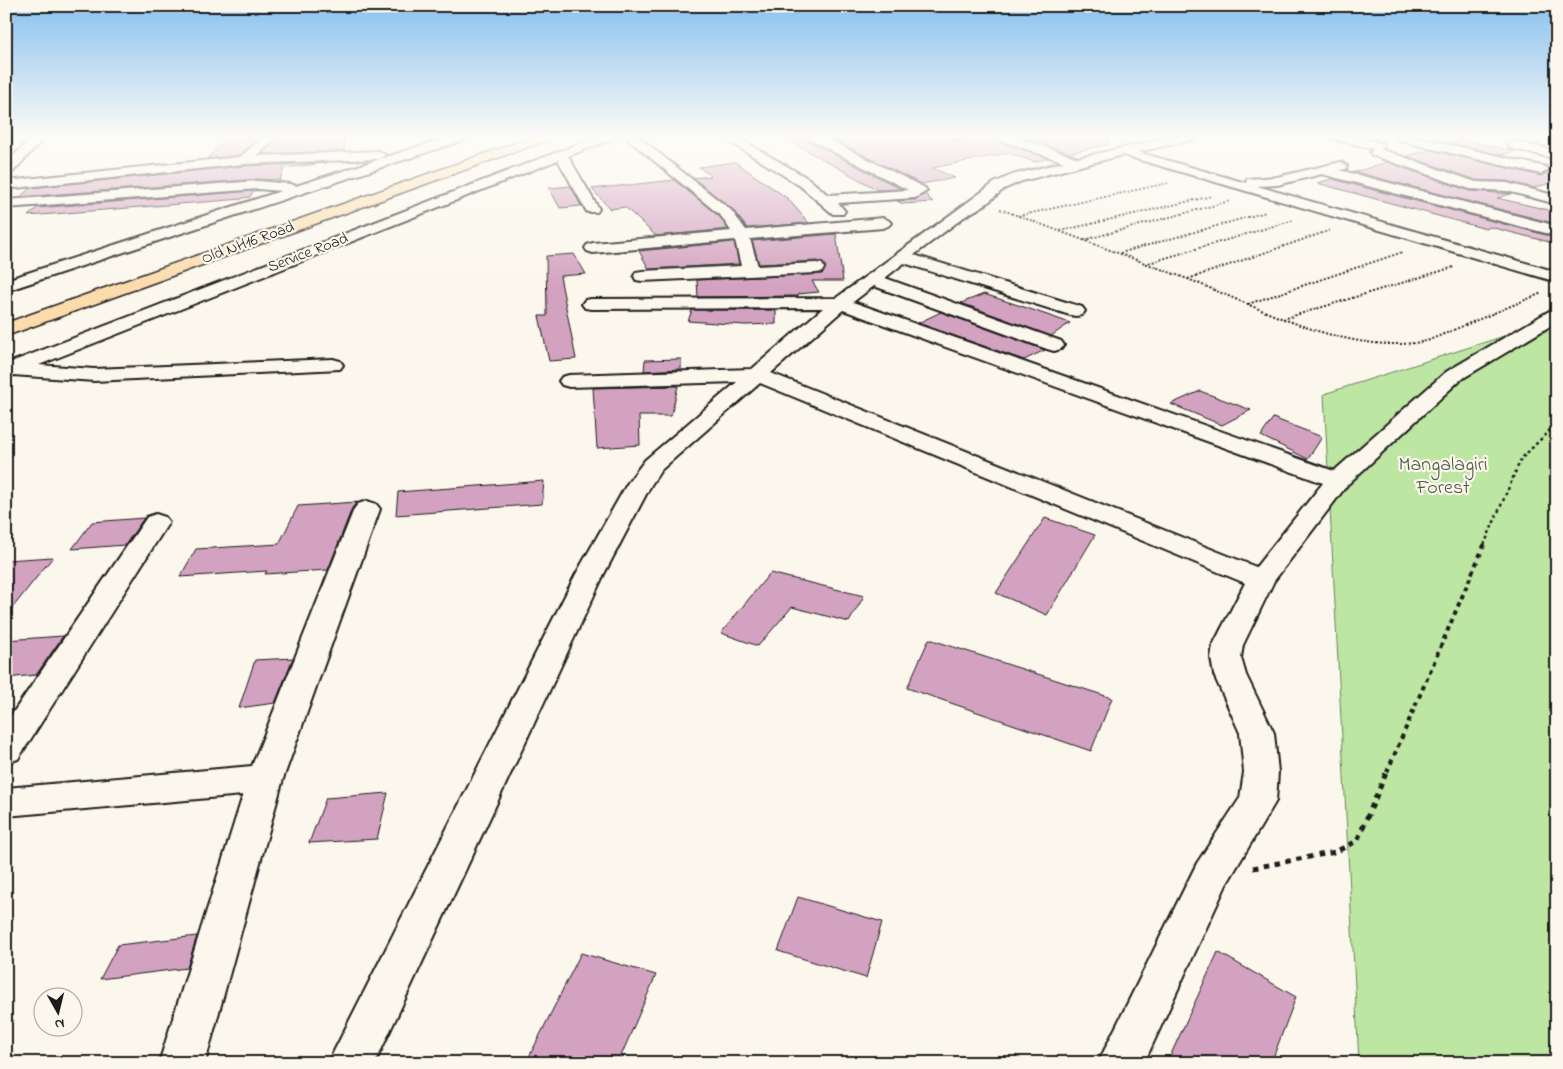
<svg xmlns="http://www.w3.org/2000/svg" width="1563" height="1069" font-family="'Indie Flower',sans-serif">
<rect width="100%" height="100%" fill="#fbf7ec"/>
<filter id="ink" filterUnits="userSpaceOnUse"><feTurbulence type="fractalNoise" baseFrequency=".02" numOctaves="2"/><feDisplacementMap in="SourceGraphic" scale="10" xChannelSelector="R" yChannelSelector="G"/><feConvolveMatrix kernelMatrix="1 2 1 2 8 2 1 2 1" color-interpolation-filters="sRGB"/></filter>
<g filter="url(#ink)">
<!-- green -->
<path fill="#bde6a2" stroke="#6c815f" d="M1557,319v744h-198l-35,-669z"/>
<!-- building -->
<path fill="#d3a2c0" stroke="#1c1c1c" d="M229,136h33l-23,19 -32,4z
M280,136h64v15l-82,3z
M781,136h24l3,5 93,48 -23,1z
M826,136h124l4,5 9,2 7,-4v-3h23l3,5 52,17 -13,4 -27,-9 -76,15 23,10 -34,6z
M1017,136h91l1,8 -39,9z
M1463,140l51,11 -12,4 -50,-12z
M1430,150l111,26 7,-4 9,2v7l-24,7 -26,-7 -31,-1 -69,-24z
M735,162l52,36 22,25 -62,5 -15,-19 -39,-31 18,-2 -12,-9z
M1387,162l82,29 42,3 -14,4 60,14v12l-202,-52z
M326,163l-42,5 -4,12 -22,-1 -238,18 10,-9 214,-22z
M1332,179l225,59v6l-67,-17 -4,2 -169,-46z
M674,180l46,37 8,12 -72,7 -31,-29 -15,2 -18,-20z
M571,186l10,20 -21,2 -11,-20z
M253,191l-3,6 -7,1 -1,1 -214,17 9,-8z
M925,194l8,8 -30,2 -6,-3 18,-1z
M836,234l7,47h-31l7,11 -21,2v2l-100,1 -1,-17 125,-6 4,-7 -4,-5 -6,-1 -57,3 -7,-23z
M734,242l5,22 -90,5 -10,-18z
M574,254l12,20 -26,2 16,83 -27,2 -10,-45h8l-1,-60z
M984,294l43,14 43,15 -19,13 -90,-33z
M692,310h84v14l-31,1 -57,-4z
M941,312l104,38 -21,10 -106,-37z
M681,359v10l-37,2 1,-11z
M678,386l-7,30h-32l1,29 -43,3 -4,-60z
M1200,391l51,19 -29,15 -51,-21z
M1273,418l49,19 -14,22 -47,-23z
M544,481l-2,23 -146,11 2,-23z
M357,502l-5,6 -24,62 -63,4 2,-3 -87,6 16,-28 83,-5 19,-38z
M144,518l-19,27 -53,4 20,-27z
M1045,518l50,17 -48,80 -51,-22z
M53,557l-21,26 -26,33v-56z
M770,573l94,23 -15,26 -57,-15 -34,39 -37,-13z
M63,636l-27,39 -30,3v-38z
M929,639l183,59 -21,53 -184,-63z
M293,658l-18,45 -36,5 16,-48z
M388,793l-11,46 -68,4 17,-45z
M798,897l84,25 -16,56 -88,-27z
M197,936l-10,32 -87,11 18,-34z
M1218,952l78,45 -25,66h-104z
M581,953l75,22 -38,88h-92z"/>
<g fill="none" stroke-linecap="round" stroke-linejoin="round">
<defs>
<path id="minor" d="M34,136h12l-35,38 -5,1v-12z
M265,136h13l-21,20 122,-5 6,4 -6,4 -135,5 -238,25v-8l234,-24z
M452,136h17l-2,3 -461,152v-11l275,-89 -23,-2 -252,19v-8l252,-19 32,3 6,2z
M599,136h16l-2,3 -45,17 31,53 -2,3h-10l-29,-52 -519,205 55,4 239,-10 7,2 3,4 -3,4 -246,12 -81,-6 -7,2v-13z
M624,136h13l94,74 15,20 137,-12 5,2 3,3 -3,3 -5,2 -133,11 8,27 58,-3 6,1 2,4 -2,4 -6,1 -174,8 -6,-1 -2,-4 2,-4 6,-1 99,-5 -6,-26 -142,13 -6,-2 -2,-3 2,-3 6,-2 138,-12 -10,-15z
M721,136h14l74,43 19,16 80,-5 -99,-51 -2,-3h15l103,52 2,3 -12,7 -77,5 7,8 -2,3h-10l-34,-29z
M952,136h16l1,1 -6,4 -9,-2z
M995,136h17l66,22 97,-22h21l-2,3 -56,13 108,31 1,-4 30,-2 64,-15 6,4 -1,3 -7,1 218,56v10l-235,-62 -45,11 -20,1 300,86v10l-434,-127 -101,26 -18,8 -18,15 -22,13 -50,38 168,52 3,4 -3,4 -6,1 -6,-1 -166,-52 -19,15 176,63 3,4 -3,4 -7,2 -7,-2 -173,-63 -21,16 481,169 112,-99 105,-62 6,-1v13l-97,58 -113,105 -73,96 -31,64 -2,13 5,17 28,58 4,39 -2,29 -50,84 -82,178h-46l99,-200 43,-65 4,-26 -4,-39 -26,-58 -3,-17 2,-13 32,-62 -485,-200 -99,87 -10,15 -47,89 -229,489h-47l248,-489 51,-90 18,-24 92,-78 -168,5 -7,-2 -3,-4 3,-4 7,-2 183,-6 71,-61 -232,1 -6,-1 -3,-4 3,-4 6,-1 245,-1 158,-115 18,-8 52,-13 -67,-23zM843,310l480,173 -67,84 -485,-194z
M1330,136h20l32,7 2,3 -4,3 96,33 31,1 50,13v8l-50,-13 -37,-2 -98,-34 -2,-3 4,-3 -42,-10z
M1396,136h17l133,31 2,3 -7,4 -128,-30 -15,-5z
M1514,141l43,10v8l-47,-11 -2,-3z
M367,501l9,3 4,5 -97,270 -78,284h-46l84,-268 -237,21v-28l246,-22 102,-257 4,-5z
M156,514l9,3 4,5 -151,237 -12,4v-40l141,-206z"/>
<path id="major" d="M535,136h17l-2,3 -544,197v-13z"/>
</defs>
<!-- minor casing -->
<use href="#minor" stroke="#1c1c1c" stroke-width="4"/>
<!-- major casing -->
<use href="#major" stroke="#1c1c1c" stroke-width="3"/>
<!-- path-far3 -->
<path stroke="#1c1c1c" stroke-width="2" stroke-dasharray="2 2" stroke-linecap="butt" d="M1000,209c62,23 123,46 185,69 73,28 160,79 242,63l115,-48
M1018,216l150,-33
M1060,231l152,-35
M1084,240l146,-39
M1120,253l146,-41
M1145,264l149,-44
M1188,279l143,-49
M1248,304l155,-52
M1283,319l171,-52"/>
<!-- path-far2 -->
<path stroke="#1c1c1c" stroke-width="2.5" stroke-dasharray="3 3" stroke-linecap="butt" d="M1484,545l37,-86 36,-36"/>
<!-- path-far1 -->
<path stroke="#1c1c1c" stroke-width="4" stroke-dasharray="4.5 4.5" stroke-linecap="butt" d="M1387,772l98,-229"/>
<!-- path -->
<path stroke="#1c1c1c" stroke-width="5" stroke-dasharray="5.5 5.5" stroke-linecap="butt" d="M1253,868l82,-16 22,-11 30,-70"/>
<!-- minor -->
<use href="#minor" fill="#fbf7ec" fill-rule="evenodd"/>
<!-- major -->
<use href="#major" fill="#fcdcac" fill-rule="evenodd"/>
</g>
</g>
<!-- sky -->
<linearGradient id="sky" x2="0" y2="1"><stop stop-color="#89c1f0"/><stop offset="0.48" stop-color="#fdfbf6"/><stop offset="1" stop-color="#fdfbf6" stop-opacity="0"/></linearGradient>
<rect width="1563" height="285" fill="url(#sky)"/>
<g text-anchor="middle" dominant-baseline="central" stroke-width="4.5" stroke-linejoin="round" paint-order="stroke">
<!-- far-street labels -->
<g font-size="16" fill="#1c1c1c" stroke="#fbf7ec">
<text transform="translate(248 243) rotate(-20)">Old NH16 Road</text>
<text transform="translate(308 253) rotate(-21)">Service Road</text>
</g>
<!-- park labels -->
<g font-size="20" fill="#4c5944" stroke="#fbf7ec">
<text x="1443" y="465">Mangalagiri<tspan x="1443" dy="23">Forest</tspan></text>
</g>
</g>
<!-- margin -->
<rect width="1563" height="1069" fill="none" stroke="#fbf7ec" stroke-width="25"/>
<rect x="12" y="12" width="1538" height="1044" fill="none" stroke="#1c1c1c" stroke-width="2" filter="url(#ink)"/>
<!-- north arrow -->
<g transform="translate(58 1012) rotate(172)"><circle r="24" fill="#fbf7ec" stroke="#a29f99"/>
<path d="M0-4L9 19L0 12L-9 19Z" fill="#1c1c1c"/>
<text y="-8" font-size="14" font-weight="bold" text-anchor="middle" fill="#1c1c1c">N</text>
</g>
</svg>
